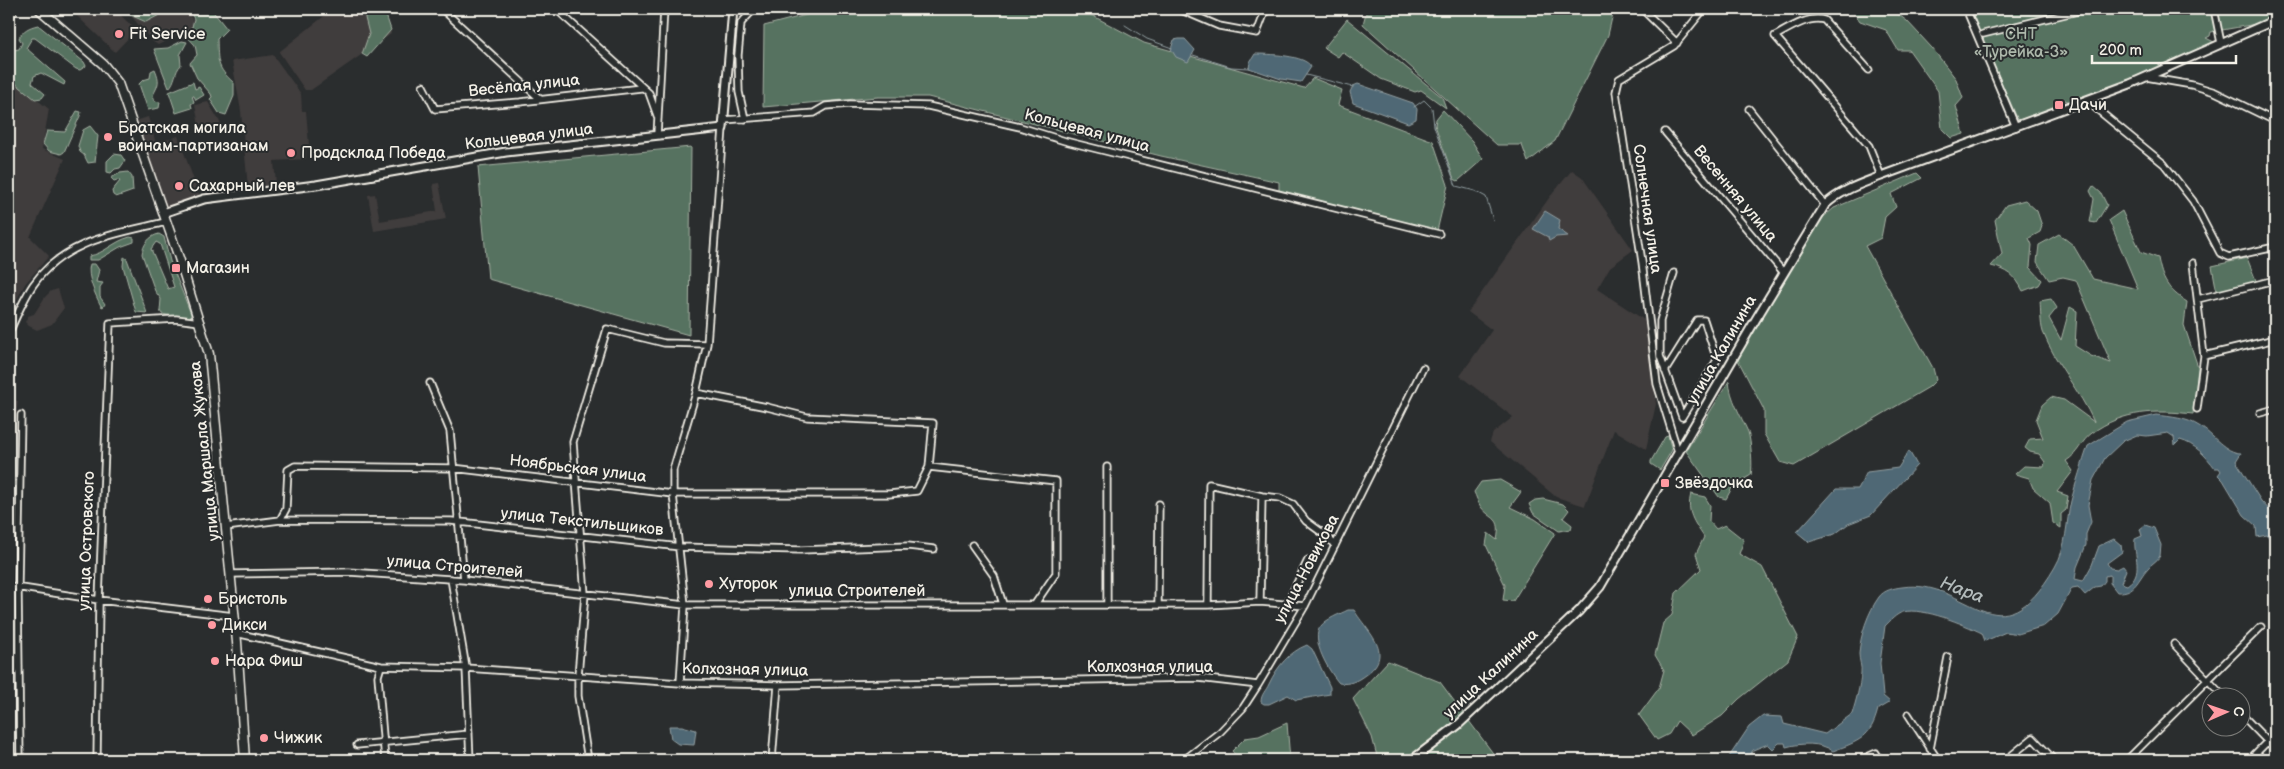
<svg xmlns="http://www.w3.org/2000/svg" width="2284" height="769" font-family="'Balsamiq Sans',sans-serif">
<rect width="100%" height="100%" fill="#2a2d2e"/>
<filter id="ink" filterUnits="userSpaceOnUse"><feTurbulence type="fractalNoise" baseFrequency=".02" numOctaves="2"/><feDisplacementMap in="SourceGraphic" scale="10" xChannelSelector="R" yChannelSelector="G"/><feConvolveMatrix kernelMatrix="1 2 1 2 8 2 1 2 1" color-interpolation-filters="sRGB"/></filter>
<g filter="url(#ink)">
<!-- built -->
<path fill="#403c3c" d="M84,9h30l22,21 -21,22 -38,-36z
M152,9h34l10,17 -38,19 -6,-4 -20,-24z
M333,9h50l8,25 -80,56h-6l-26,-38z
M273,55l28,39 1,17h4l3,34 -3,1v13l-32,2 2,23 -28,4 -7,-77 -9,-50z
M9,78l40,31 -7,40 23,10 -35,78 19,19 -24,28 -16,30z
M208,102l16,27 -23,6 -6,-30z
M148,117l8,26 22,-7 22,61 -29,10 -7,-2 -28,-84z
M1572,170l10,7 51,73 -23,17 -13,22 49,32 10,83 -10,45 -32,-19 -29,76 -29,-9 -66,-55 3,-9 20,-16 -53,-41 32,-46 -24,-18 81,-114z
M439,183l7,36 -72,12 -6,-36 7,-1 5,27 57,-10 -4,-27z
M58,289l6,19 -12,16 -15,6 -8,-4 -4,-4 3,-6 6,-2 11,-17 6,-6z
M9,399l9,2 -4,31 -2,1v18l-3,7z"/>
<!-- green -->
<path fill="#577260" stroke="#a6b2a4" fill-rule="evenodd" d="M117,9h48l-2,4 -17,9z
M189,9h22l16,20 -10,10c1,23 -1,28 17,44v13l-8,19 -7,-2 -9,-14 2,-2 -1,-3 -14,-16 -7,-15 7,-8 -2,-10 -11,-12 8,-6 2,-8z
M366,9h21l-2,3 6,18 -24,27 -5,-3 7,-20 -4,-16z
M829,9h251l64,34 160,45 9,-10 29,12 -4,15 95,36 15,44 -11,46 -158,-38v-11l-118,-26 -233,-59h-50l-115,10 1,-81z
M1367,9h247l-6,26 -53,106 -27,21 -6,-17h-25l-134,-121z
M1853,9h38l16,12 25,27 24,31 7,19 -7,8 8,28 -13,4 -9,-9 -4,-38 -29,-41h-11l-12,-20 -26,-9 -8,-11z
M1969,9h306v7l-19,8 -45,8 -1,4 -4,2 8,4 -6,6 -66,29 -72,25 -5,-2 -10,4v3l-27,11 -10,2z
M1347,19l95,78 4,11 -25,-18 -6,2 -34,-13 -39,-27 -4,5 -14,-9z
M38,25l46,37 2,4 -6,4 -4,-1 -41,-31h-3l-6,10 39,34 -1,3 -23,-12 -7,3 -2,7 13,11 -3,4 -7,1 -25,-20 -1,-17 5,-12 5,-1 3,-6 -3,-5c4,-8 10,-11 19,-13z
M182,41l5,1 -7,13 1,10c-7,7 -5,16 -12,23l-15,-39 14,-1z
M155,69c5,12 4,15 -2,26l2,6 5,1 -1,6 -11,2 -9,-26 4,-4 7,-2 1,-7z
M193,82l2,7 4,-2 5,8 -8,5 -2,-4h-2l2,6 -3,2 1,4 -16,5 -7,-21z
M1443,110l29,31 11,18 -25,22 -4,-2 -19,-54 1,-6z
M77,111l4,1 -1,4 -16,36 -3,2 -12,-3 -6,-7 4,-13 18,1z
M90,126l8,10 -3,26 -7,1 -4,-8 -4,-3 -2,-6 5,-16z
M691,147l-2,188 -201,-56 -10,-112z
M114,154l7,1 4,6 -5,7 -5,1 -4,4 -4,-1v-11z
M128,172l4,5 1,14 -17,6 -3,-2 -1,-4 8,-10 -3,-1 -3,1 -3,-3 9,-5z
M1917,173l5,5 -31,16 5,13 -11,10 -4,21 -16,8 68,122 3,12 -7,7 -135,79 -14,-4 -16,-28v-24l-27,-52 82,-137 15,-13z
M2093,186l8,7 6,12 -11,18 -6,-1 4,-23 -4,-8z
M2025,200l12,11 5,15 -2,6 -11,6 3,7 -2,22 12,13 -3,5 -16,6c-8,-16 -15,-21 -32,-25l11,-12 -7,-34 11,-15z
M2122,211l19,41 17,6c4,22 10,32 29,44l-3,23 14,42 -5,47c-36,-4 -70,-4 -101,19 -11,8 -14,21 -26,28l7,10 -16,21 11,4 -2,14 -5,4v14l-8,-5 -3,-20 -17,-15 -4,-10 -14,-4 9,-8 20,1 1,-5 -6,-8 -9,-2 -5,-4 5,-9 13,-1 -7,-18 6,-15 9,-8 13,3 30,22c-14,-31 -38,-57 -51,-90 -3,-10 -2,-22 -3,-31l11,-2 6,9 -8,10 12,22 9,-33 7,4 -2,35 16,10 20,7 -35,-83 -13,-3 -14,3 -12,-18 2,-17 20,-11 14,11 20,34 45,10 -29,-69z
M159,234l5,3 6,24 21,53 -1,5 -28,-5 -2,-3 1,-12 -6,-8 -13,-37c1,-9 7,-18 17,-20zM156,242l4,2 14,43 -6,2 -17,-40z
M130,237l4,1v4l-14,5 -22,13h-9v-4c15,-2 25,-15 41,-19z
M124,257l3,2 20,54 -11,-1 -13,-46z
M2247,258l10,25 -40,10 -5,-27z
M90,264h5l4,6 -3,12 7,1 -3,4v10l5,7 -2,3 -2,-1c-5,-10 -15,-30 -11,-42z
M1729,381c1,17 12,35 19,51 3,9 5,34 3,43l-18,11 -7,13 -7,-2 -33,-46z
M1668,436l4,14 -12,20 -9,-6v-3l14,-24z
M1500,480l21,12 -11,15 25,12 20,14 -42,68 -10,-1 2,-15 -19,-40 2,-12 9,7c5,-24 -5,-19 -16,-33 -3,-4 -5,-11 -7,-15l7,-10z
M1691,494l14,3 5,8 -1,16 7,8 9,-4 19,15 -5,14 23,13 36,70 -10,23 -49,39 -17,17 -30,19 -15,-14 -8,13 -12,6 -18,-25 20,-27 5,-18 -9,-15 8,-32 9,-8 4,-22 25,-24 -5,-15 8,-17c-10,-15 -18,-25 -13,-43z
M1543,499l20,5 6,6 -6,8 9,7 -1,4 -12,2 -26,-18 -4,-9 6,-4z
M1388,661l52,21 58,78h-120l-6,-23 -19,-38z
M1287,723l3,37h-50l-8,-9 13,-13 14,-2z"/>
<!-- water -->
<path fill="#506874" stroke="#929fa2" d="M1179,39h6l10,11 -7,12 -12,-5 -5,-8 3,-9z
M1255,54c13,0 51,1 56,13l-10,15 -20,-3 -32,-11 1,-6z
M1358,84l55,19 4,6 -1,10 -8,4 -55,-20 -3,-11 3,-6z
M1545,211l15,9 -2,9 10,7 -12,1 -7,4 -1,-4 -15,-8z
M2157,415c14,2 30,3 42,11 14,8 26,27 42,27l-5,8 25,40 14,15v28l-8,-9 -10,2 -1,-11 -12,-11 -21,-35 -5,-5 3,-4 -2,-3h-4c-9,-12 -20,-24 -35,-28l-5,5 -1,-8 -6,-4 -21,3 -10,-1 -14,6 -18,17 -12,22 -5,25 3,17 -5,12v11l-9,22 -2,12 8,2 9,-16 7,-19 15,-7 7,6 1,7 -15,11 3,5 7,1 6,-3 3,4 -5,13 6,2c18,-12 6,-30 8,-46l7,-3 -2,-7 5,-4 9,3 7,17 -1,11c-3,5 -9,8 -12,12 -11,12 -12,25 -31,24l-7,-9v-8l-5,1v5l-4,5 -6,1 -10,8 -7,-8 -6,1 -14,26 -14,12 -26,8 -12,-2 -21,9 -3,-8c-19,-9 -58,-26 -79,-21 -7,2 -13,9 -18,14l-5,37 3,33 7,6 -12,7c-7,29 -19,32 -45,42 -12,-9 -33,-8 -47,-4l-1,-4h-6l-6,6 -5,-5 -15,6 -6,10h-20l22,-33 14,-11 19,1 2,7 41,10 27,-20c4,-13 8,-27 9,-41 1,-6 -2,-13 -2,-19 1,-18 9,-42 20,-57 5,-7 15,-9 23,-10 67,-10 96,78 153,-20 12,-20 11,-45 16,-66 5,-19 11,-37 17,-55l39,-24z
M1909,451l8,14 -46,50 -23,9 -13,10 -26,8 -12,-10 39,-43h22l9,-17 31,-4z
M1348,610h6c14,23 42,44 11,65 -8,6 -16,10 -26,8 -9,-10 -30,-44 -18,-57 5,-7 19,-12 27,-16z
M1307,645l5,4 18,38v7l-34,6 -8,-5 -19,9h-5l-3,-2c0,-8 5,-11 8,-18 8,-17 20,-32 38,-39z
M669,726h13l14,4 -2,15 -16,-1 -7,-5z"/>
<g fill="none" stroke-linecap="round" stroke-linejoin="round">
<!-- stream -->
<path stroke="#929fa2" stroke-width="1" d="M1125,25l22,14 25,9
M1193,55l38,12 18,1
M1306,75l47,12
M1414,107l10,-7 8,8 2,18 22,60 19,5 11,6 7,23"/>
<defs>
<path id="minor" d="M442,9l98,90
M556,9l93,84 9,25
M1179,9l40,17 38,7 9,-24
M1642,9l35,34
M1966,9l50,118
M2214,9l7,34
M9,15l5,-6
M1983,34l103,-25
M1869,70l-45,-50c-15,-5 -36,9 -49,16l94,110 12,30
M2146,77l46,8 23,7 60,29
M423,86l12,23 85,-7 121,-14
M2087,101l77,63 29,37 27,52 9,4 46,-10
M1749,109l76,96
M745,119l-6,-27 -1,-37 3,-32 13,-14
M724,120l90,-7 12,-7 24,-2 78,2 92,21 45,14 374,93
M1665,132l119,141
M657,135l7,-126
M2193,263l11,93 -7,53
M1674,273l-14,48v35l22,61
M2198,299l77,-19
M9,333c7,-16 14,-33 24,-48 31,-45 83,-51 133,-63
M2204,356l71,-17
M1665,371l32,-51h7l13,40 -35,57
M430,383l20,48 14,149
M2260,413l15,-4
M1678,452l-21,-68 -15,-122 -26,-170 3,-13 55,-33 30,-37
M929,467l127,14v92l-21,31
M1107,467v137
M280,520l6,-11 2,-39 7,-4 158,2 220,26h216l28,-3 12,-24 4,-44 -126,-6 -40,-10 -71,-14
M226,527l54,-7 171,1 229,26 121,3 107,-4 26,3
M972,545l22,31 9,28
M231,574l118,-2 115,8 221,25h523l52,-3 45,4
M451,579l15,89 4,92
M9,586l90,14 135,16
M1260,602l2,-106
M1158,604l1,-100
M1287,604l21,-44
M1208,605l1,-121 53,12 18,2 13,6 13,17 22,16 7,9
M236,633l145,33 85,2 214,15 98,2 420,-7 60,7
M2174,644l49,52
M381,666l-3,10 7,84
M9,667l10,-1
M680,683l5,-78 -12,-111v-24l23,-77 11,-49 16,-216
M1908,714l30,46
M2242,715l33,34
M357,745l112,-11
M1930,749l18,-92
M20,760l-2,-173 3,-172
M97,760l2,-160 11,-277 66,-4 24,3
M588,760l-10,-64v-21l7,-81 -12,-152 34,-113 57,14 43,1
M772,760l6,-75
M1184,760l36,-28 23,-24 15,-23 47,-79 118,-238
M1860,760l16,-7 4,7
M2006,760l27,-22 21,22
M2127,760l134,-133
M2249,760l26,-26"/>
<path id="tertiary" d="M163,213l41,-14 112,-14 190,-33 217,-24 10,-119
M1412,760l46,-35 121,-114 21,-24 156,-268 69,-114c16,-15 36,-21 56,-29l249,-92 145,-64"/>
<path id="secondary" d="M39,9l64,55 15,19 61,175 30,96 28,288 8,118"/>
</defs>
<!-- minor casing -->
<use href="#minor" stroke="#f4f1e8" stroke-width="9"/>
<!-- tertiary casing -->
<use href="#tertiary" stroke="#f4f1e8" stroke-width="11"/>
<!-- secondary casing -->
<use href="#secondary" stroke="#f4f1e8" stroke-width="11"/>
<!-- minor -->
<use href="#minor" stroke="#2a2d2e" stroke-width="5.5"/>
<!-- tertiary -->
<use href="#tertiary" stroke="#2a2d2e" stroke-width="7"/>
<!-- secondary -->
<use href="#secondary" stroke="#2a2d2e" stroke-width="8"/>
</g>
</g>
<!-- markers -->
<g fill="#ff9aa2" stroke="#2a2d2e" stroke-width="2">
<circle cx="119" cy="34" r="5"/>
<rect x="2054" y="100" width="10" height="10" rx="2.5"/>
<circle cx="108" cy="137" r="5"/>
<circle cx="291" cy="153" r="5"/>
<circle cx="179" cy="186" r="5"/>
<rect x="171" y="263" width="10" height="10" rx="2.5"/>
<rect x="1660" y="478" width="10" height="10" rx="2.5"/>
<circle cx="709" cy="584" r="5"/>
<circle cx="208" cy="599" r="5"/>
<circle cx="212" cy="625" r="5"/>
<circle cx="215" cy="661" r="5"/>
<circle cx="264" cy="738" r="5"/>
</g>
<g text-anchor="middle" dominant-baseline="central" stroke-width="4" stroke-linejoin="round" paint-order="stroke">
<!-- poi labels -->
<g font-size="16" fill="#f4f1e8" stroke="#2a2d2e" text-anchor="start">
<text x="129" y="34">Fit Service</text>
<text x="2069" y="105">Дачи</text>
<text x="118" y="128">Братская могила<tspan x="118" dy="18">воинам-партизанам</tspan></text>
<text x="301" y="153">Продсклад Победа</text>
<text x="189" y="186">Сахарный лев</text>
<text x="186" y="268">Магазин</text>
<text x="1675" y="483">Звёздочка</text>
<text x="719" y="584">Хуторок</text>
<text x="218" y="599">Бристоль</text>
<text x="222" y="625">Дикси</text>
<text x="225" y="661">Нара Фиш</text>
<text x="274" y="738">Чижик</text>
</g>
<!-- park labels -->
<g font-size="16" fill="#adb8ab" stroke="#2a2d2e">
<text x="2021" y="34">СНТ<tspan x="2021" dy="18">«Турейка-3»</tspan></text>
</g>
<!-- street labels -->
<g font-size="16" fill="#f4f1e8" stroke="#2a2d2e">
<text transform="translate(524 86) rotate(-6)">Весёлая улица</text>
<text transform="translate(1087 131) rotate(15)">Кольцевая улица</text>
<text transform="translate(529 137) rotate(-7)">Кольцевая улица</text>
<text transform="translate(1735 194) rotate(50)">Весенняя улица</text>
<text transform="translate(1647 209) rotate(82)">Солнечная улица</text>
<text transform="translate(1722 350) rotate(-60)">улица Калинина</text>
<text transform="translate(205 451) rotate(-96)">улица Маршала Жукова</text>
<text transform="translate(578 469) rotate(7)">Ноябрьская улица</text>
<text transform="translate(582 522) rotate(6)">улица Текстильщиков</text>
<text transform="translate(87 541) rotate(-88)">улица Островского</text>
<text transform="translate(455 567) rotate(5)">улица Строителей</text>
<text transform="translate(1307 569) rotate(-62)">улица Новикова</text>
<text x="857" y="591">улица Строителей</text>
<text x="1150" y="667">Колхозная улица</text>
<text transform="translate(745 670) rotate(1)">Колхозная улица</text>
<text transform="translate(1491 674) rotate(-43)">улица Калинина</text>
</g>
<!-- water labels -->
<g font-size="18" font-style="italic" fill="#b2baba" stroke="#2a2d2e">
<text transform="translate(1962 590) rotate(21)">Нара</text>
</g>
</g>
<!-- margin -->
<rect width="2284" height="769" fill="none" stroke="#2a2d2e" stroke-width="30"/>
<rect x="15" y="15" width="2254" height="739" fill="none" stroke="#f4f1e8" stroke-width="2" filter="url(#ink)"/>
<!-- north arrow -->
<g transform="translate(2226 712) rotate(88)"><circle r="24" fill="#2a2d2e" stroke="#7b7b78"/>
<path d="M0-4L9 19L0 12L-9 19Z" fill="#ff9aa2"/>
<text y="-8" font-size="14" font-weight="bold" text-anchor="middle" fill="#f4f1e8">С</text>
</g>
<!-- scale -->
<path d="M2092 55v8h144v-8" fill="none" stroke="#f4f1e8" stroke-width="2.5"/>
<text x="2099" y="55" font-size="15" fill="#f4f1e8" stroke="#2a2d2e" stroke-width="4" paint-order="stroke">200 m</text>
</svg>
